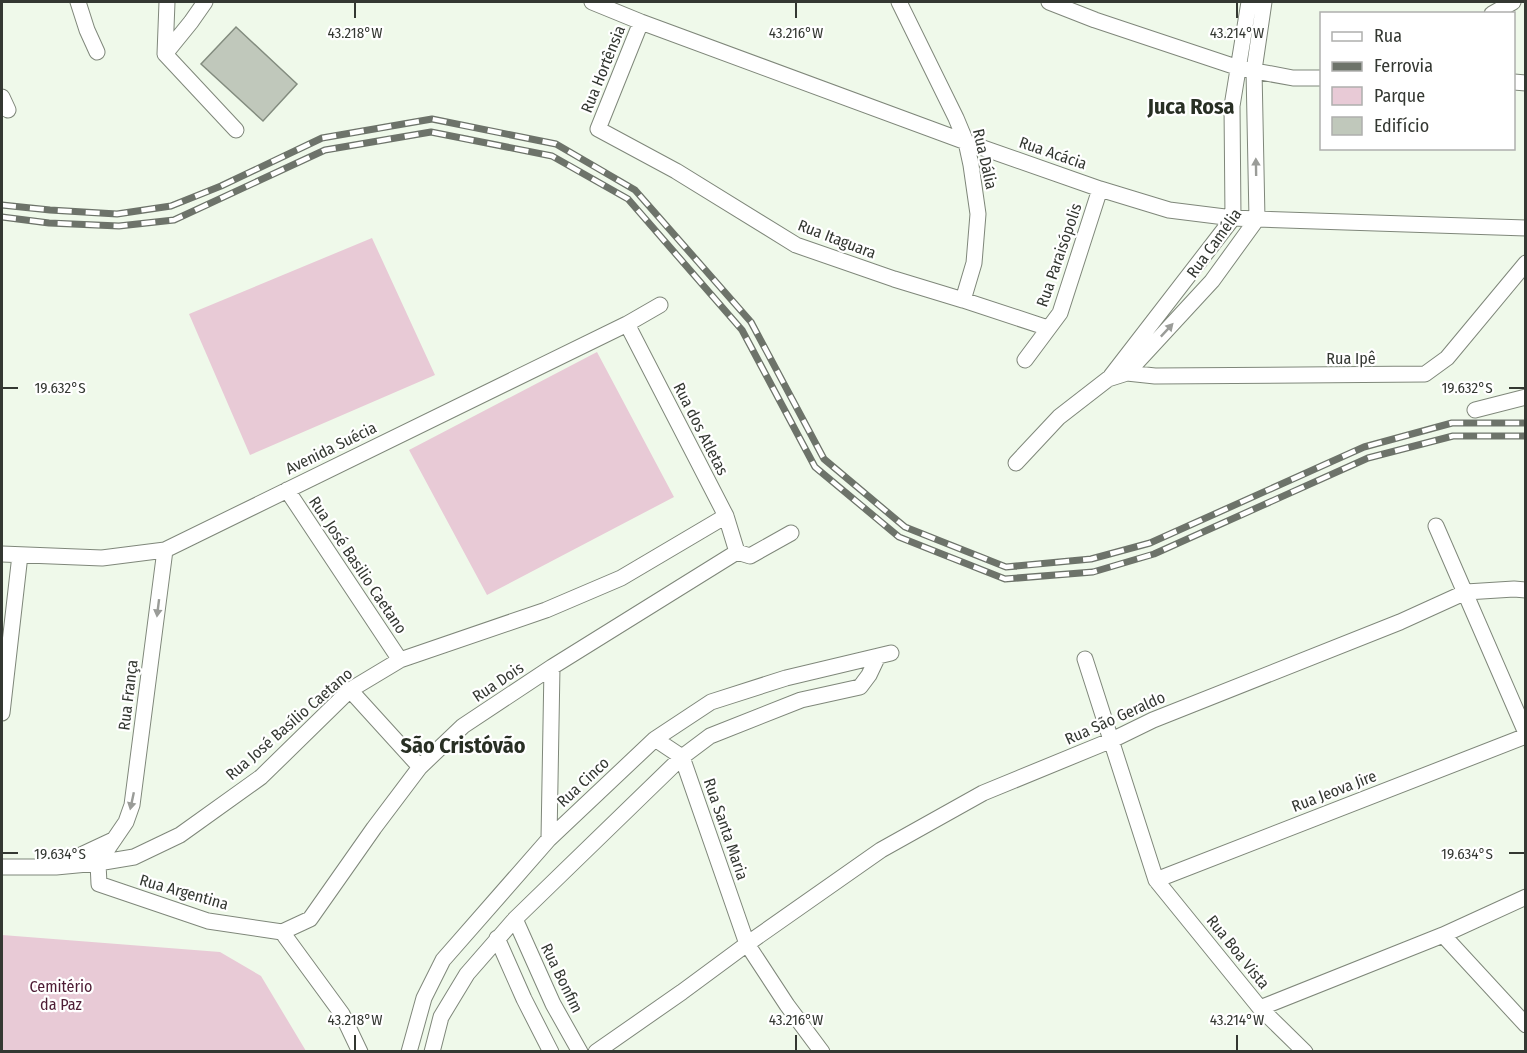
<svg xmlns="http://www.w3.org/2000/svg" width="1527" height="1053" font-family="'Fira Sans Condensed',sans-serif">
<rect width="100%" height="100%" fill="#eff9ea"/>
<!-- green -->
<path fill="#e8cad6" d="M372,238l63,137 -185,80 -61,-141z
M597,352l77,145 -187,98 -78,-145z
M2,935l218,17 41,24 45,75h-304z"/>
<!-- building -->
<path fill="#c0c8bb" stroke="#838c7f" stroke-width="1.5" d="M236,27l61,57 -34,37 -62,-57z"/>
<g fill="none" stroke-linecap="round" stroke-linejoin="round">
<defs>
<path id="minor" d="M78,2l9,28 10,22
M592,2l49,20 325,120 134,47 69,21 64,8 24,1 269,9
M899,2l57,116 10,24 5,23 7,49 -4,49 -11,37
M1049,2l46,18 144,48 54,10h29
M1492,14l21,-12
M641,22l-43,107 78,42 120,74 98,34 69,21 85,28
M165,54l71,76
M165,54l26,-32 14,-20
M165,54l2,-52
M1514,82l12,1
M2,97l6,13
M627,324l99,192 11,36
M1025,360l35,-47 40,-124
M1121,370l6,3 28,3 270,-2 22,-16 79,-95
M1111,376l122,-158 -1,-112 17,-104
M1475,410l51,-13
M1016,463l43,-46 49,-38 19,-6 85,-92 45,-62 -3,-149 10,-68
M287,490l113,170
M1436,526l90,207
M2,554l100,4 63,-8 462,-226 33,-19
M1085,659l71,221 104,128 183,-73 83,90
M350,690l70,77
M2,713l18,-158
M655,739l27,18 65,187 40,61 35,47
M549,839l3,-172
M66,862l47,-22
M98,863l28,-41 6,-17 33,-255
M98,863l1,21 109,37 74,11
M2,867h54l42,-4 36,-6 46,-22 81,-58 89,-87 50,-30 146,-50 75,-32 105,-62
M1156,880l370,-144
M515,919l38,85 27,48
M282,932l28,-13 64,-91 46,-61 43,-41 89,-59 185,-115 13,4 41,-23
M282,932l60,82 18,38
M1443,935l83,-38
M497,938l27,61 27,53
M1260,1008l45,44
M409,1052l15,-54 19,-38 106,-121 106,-100 56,-37 75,-24 105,-25
M432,1052l9,-35 26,-43 48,-55 167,-162 28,-21 91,-36 59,-13 9,-12 9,-19
M596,1052l86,-60 65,-48 134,-94 102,-57 129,-53 41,-20 247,-98 66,-30 48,-3 12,1"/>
</defs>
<!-- minor casing -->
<use href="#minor" stroke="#7f877a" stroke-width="17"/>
<!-- minor -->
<use href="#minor" stroke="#fff" stroke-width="15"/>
<defs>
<path id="rail" d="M2,205l48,5 67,4 54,-8 50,-20 101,-48 110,-19 124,25 79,46 116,132 73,137 81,68 101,40 85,-8 59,-16 214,-96 88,-24h74
M2,217l47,6 70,3 55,-6 151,-70 106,-18 121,24 76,43 114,131 73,137 84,70 106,42 88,-7 61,-18 214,-96 85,-22h73"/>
</defs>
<!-- rail casing -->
<use href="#rail" stroke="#6d736a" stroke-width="7"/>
<!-- rail -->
<use href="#rail" stroke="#fff" stroke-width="4.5" stroke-dasharray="14" stroke-linecap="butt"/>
</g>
<!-- one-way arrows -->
<defs><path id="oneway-solid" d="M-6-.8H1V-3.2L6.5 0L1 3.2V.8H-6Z" transform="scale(1.5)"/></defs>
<g fill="#9a9c98">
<use href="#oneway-solid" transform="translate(1256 167) rotate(-91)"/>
<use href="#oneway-solid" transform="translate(1167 330) rotate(-47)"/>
<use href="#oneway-solid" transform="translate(158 608) rotate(97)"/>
<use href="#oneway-solid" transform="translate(132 801) rotate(102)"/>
</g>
<!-- ticks -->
<path fill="none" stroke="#343832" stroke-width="2" d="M355,3v15M796,3v15M1237,3v15M3,388h15M1509,388h15M3,853h15M1509,853h15M355,1035v15M796,1035v15M1237,1035v15"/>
<g text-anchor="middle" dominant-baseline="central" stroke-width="4.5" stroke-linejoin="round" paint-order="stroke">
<!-- street labels -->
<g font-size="16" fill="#343832" stroke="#fff">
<text transform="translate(603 69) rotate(-68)">Rua Hortênsia</text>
<text transform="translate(1053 153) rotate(19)">Rua Acácia</text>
<text transform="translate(985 159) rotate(77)">Rua Dália</text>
<text transform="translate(837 239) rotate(21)">Rua Itaguara</text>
<text transform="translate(1214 243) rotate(-54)">Rua Camélia</text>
<text transform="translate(1059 255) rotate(-71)">Rua Paraisópolis</text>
<text x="1351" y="358">Rua Ipê</text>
<text transform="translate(701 429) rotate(63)">Rua dos Atletas</text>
<text transform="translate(331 448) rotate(-26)">Avenida Suécia</text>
<text transform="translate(358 565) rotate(56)">Rua José Basilio Caetano</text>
<text transform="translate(498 682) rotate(-34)">Rua Dois</text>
<text transform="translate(128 695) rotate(-83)">Rua França</text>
<text transform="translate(1115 718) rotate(-24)">Rua São Geraldo</text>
<text transform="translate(289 724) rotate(-41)">Rua José Basílio Caetano</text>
<text transform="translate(583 782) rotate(-43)">Rua Cinco</text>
<text transform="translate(1334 791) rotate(-21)">Rua Jeova Jire</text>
<text transform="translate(726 829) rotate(71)">Rua Santa Maria</text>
<text transform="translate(184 892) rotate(16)">Rua Argentina</text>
<text transform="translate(1238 952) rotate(51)">Rua Boa Vista</text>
<text transform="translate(562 978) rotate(64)">Rua Bonfim</text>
</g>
<!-- park labels -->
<g font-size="16" fill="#4e1d35" stroke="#fff">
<text x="61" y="986">Cemitério<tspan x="61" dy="18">da Paz</tspan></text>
</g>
<!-- district labels -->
<g font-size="22" font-weight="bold" fill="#282f24" stroke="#fff">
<text x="1191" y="106">Juca Rosa</text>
<text x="463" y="745">São Cristóvão</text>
</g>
</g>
<g font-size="15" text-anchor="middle" fill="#343832" stroke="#fff" stroke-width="4.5" stroke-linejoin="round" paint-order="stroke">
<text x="355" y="38">43.218°W</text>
<text x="796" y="38">43.216°W</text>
<text x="1237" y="38">43.214°W</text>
<text x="60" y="393">19.632°S</text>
<text x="1467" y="393">19.632°S</text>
<text x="60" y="859">19.634°S</text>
<text x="1467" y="859">19.634°S</text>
<text x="355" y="1025">43.218°W</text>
<text x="796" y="1025">43.216°W</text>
<text x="1237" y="1025">43.214°W</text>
</g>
<!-- border -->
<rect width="1527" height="1053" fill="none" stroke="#343832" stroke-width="6"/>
<!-- legend -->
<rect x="1320" y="12" width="195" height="138" fill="#ffffff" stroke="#aeafad" stroke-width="1.5"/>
<rect x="1332" y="32" width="30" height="9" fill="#ffffff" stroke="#aeafad" stroke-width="1.5"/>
<text x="1374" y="42" font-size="18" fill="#343832">Rua</text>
<rect x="1332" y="62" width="30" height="9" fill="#6d736a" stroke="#aeafad" stroke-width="1.5"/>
<text x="1374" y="72" font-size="18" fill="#343832">Ferrovia</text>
<rect x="1332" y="87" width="30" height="18" fill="#e8cad6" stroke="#aeafad" stroke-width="1.5"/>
<text x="1374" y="102" font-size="18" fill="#343832">Parque</text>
<rect x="1332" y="117" width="30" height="18" fill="#c0c8bb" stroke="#aeafad" stroke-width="1.5"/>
<text x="1374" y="132" font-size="18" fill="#343832">Edifício</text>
</svg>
